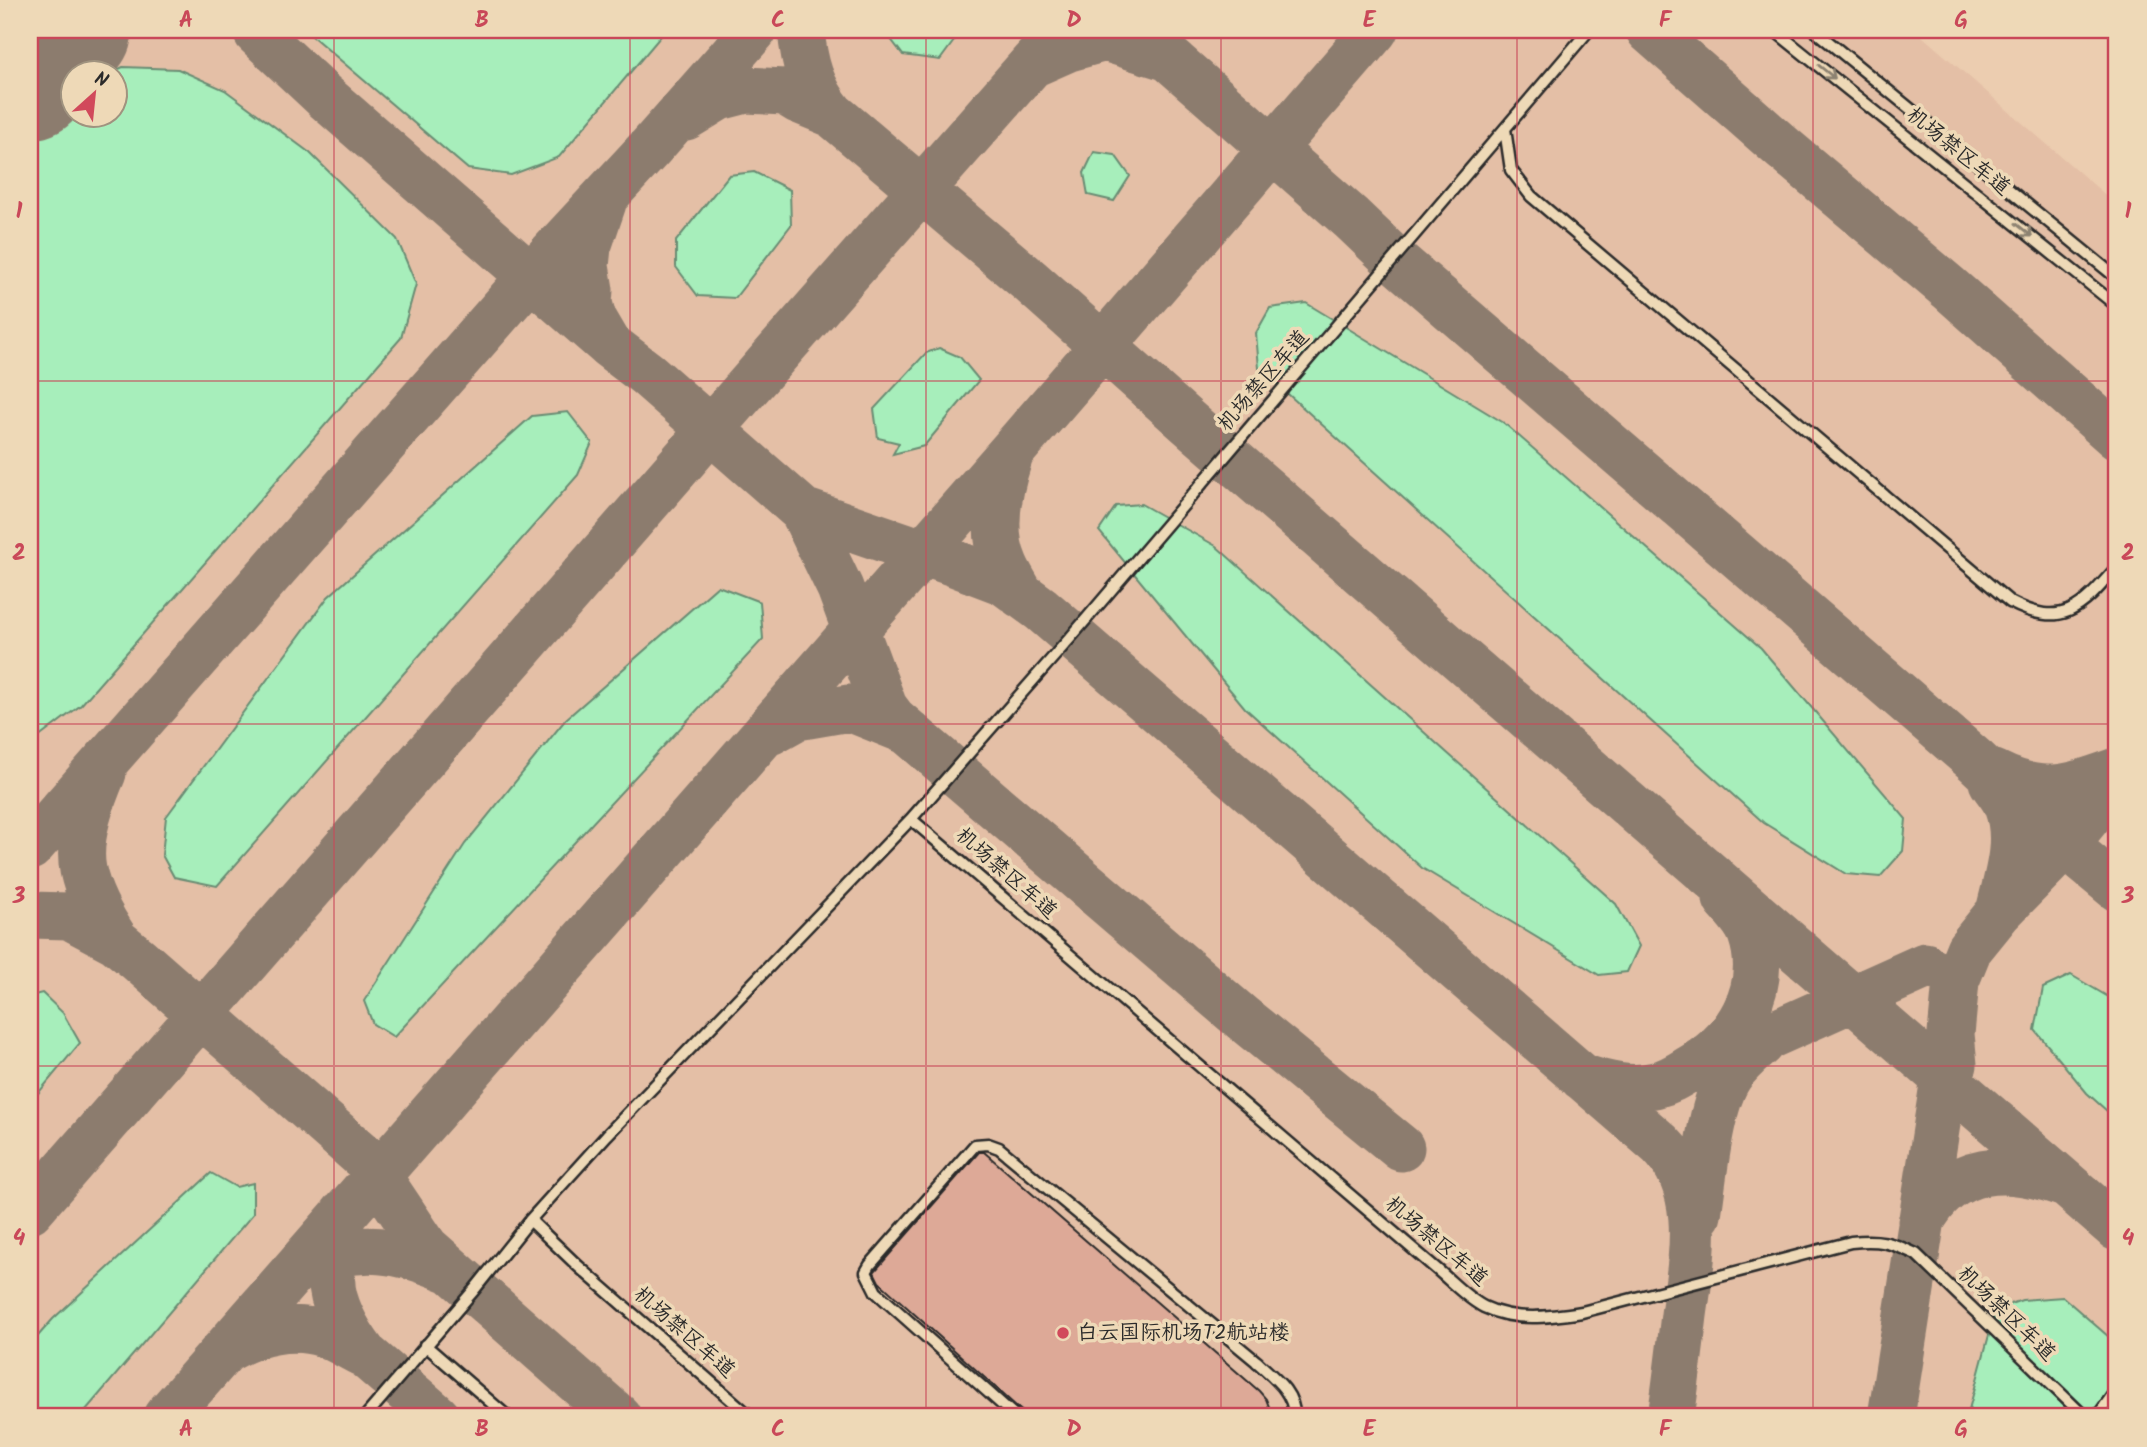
<svg xmlns="http://www.w3.org/2000/svg" width="2147" height="1447" font-family="Kalam,'LXGW WenKai TC',sans-serif">
<rect width="100%" height="100%" fill="#eccdb0"/>
<filter id="ink" filterUnits="userSpaceOnUse"><feTurbulence type="fractalNoise" baseFrequency=".0143" numOctaves="2"/><feDisplacementMap in="SourceGraphic" scale="14" xChannelSelector="R" yChannelSelector="G"/><feConvolveMatrix kernelMatrix="1 2 1 2 8 2 1 2 1" color-interpolation-filters="sRGB"/></filter>
<g filter="url(#ink)">
<!-- built -->
<path fill="#e4bfa6" fill-rule="evenodd" d="M30,30h1885l202,175v1212h-2087zM74,74h42v42h-42z"/>
<!-- green -->
<path fill="#a7eebb" stroke="#698c73" stroke-width="2" d="M305,30h361l-107,127 -48,18 -43,-6z
M884,30h78l-22,30 -37,-5z
M123,67l55,2 47,21 85,63 87,86 19,45 -15,54 -320,367 -51,39v-597l43,-52 1,21h42v-42l-6,-1z
M1094,152l21,3 15,21 -16,25 -26,-6 -4,-22z
M754,172l36,18 1,35 -56,73 -37,-2 -22,-29v-26l53,-66z
M1306,303l198,120 257,225 145,171 -3,32 -23,26 -34,-3 -82,-51 -505,-455 -3,-35 14,-25z
M939,348l21,9 19,23 -55,66 -31,8 6,-11 -21,-5 -4,-29 52,-56z
M568,412l24,31 -14,32 -361,411 -43,-9 -12,-22 4,-38 162,-220 204,-181z
M1141,504l75,42 400,358 23,42 -12,26 -28,3 -177,-107 -177,-160 -146,-177 17,-25z
M718,586l42,16 3,37 -369,398 -21,-13 -9,-23 101,-157 101,-125z
M2071,975l46,27v118l-30,-27 -52,-63 8,-42z
M42,993l21,20 17,30 -50,60v-107z
M211,1173l25,14 17,-4v31l-173,203h-50v-72l23,-26z
M2063,1297l54,47v73h-150l29,-108 26,-9z"/>
<g fill="none" stroke-linecap="round" stroke-linejoin="round">
<!-- taxiway -->
<path stroke="#8c7c6e" stroke-width="47" d="M801,30c3,33 10,58 31,84l199,168 158,141 928,805
M1137,30l214,188 43,41 582,502 89,84 52,43
M1649,30l134,118 166,140 168,149
M257,33l68,64 284,248 38,29 156,137 151,52 50,19 37,27 619,535c46,46 32,112 24,171 -4,34 -8,68 -13,102
M1035,63l34,-15 36,-10 61,19
M686,117l33,-20 27,-7 39,2 13,8 34,14
M603,203l-15,44 -2,19 4,24 -1,13 4,15 14,24
M1010,455c-11,33 -20,77 -5,110 4,10 11,20 16,30
M803,511l37,77 44,119 9,12 348,298 160,131
M770,732l27,-15 52,-9 55,22
M103,773c-12,28 -26,66 -20,97 5,25 19,50 33,71
M1994,773c49,25 75,15 123,-2
M1992,782c5,8 12,15 15,24 13,35 0,72 -8,106
M30,847l501,-571 119,-128 104,-118
M30,915l39,1 47,25 22,18 229,201 59,88 192,169
M1711,1062l214,-96
M1954,1065l-3,-31 5,-53 13,-32 30,-37 66,-67 52,-64
M1582,1077c24,8 48,14 73,8 13,-3 23,-9 34,-16 47,-26 81,-79 62,-135 -5,-14 -16,-24 -25,-35
M30,1210l743,-852 289,-328
M343,1214c-4,19 -9,40 -11,60 -3,27 16,59 32,80l73,63
M1698,1215c6,-39 11,-109 32,-140 8,-12 20,-22 31,-32
M1921,1222c32,-60 87,-59 144,-38
M310,1266c46,-26 93,-16 140,4
M227,1349c28,-17 65,-26 97,-15 14,5 27,14 40,20
M166,1417l846,-966 363,-421
M1891,1417l60,-383"/>
<!-- runway -->
<path stroke="#8c7c6e" stroke-width="119" d="M30,80l43,-50"/>
</g>
<!-- building -->
<path fill="#dda997" stroke="#2b2b2b" stroke-width="2" d="M979,1152h5l275,239 7,8 7,18h-245l-149,-135 -5,-10z"/>
<g fill="none" stroke-linecap="round" stroke-linejoin="round">
<defs>
<path id="service" d="M1589,30l-518,607 -160,182 529,453c14,12 28,27 44,35 31,15 66,10 98,5l269,-70c29,-3 39,0 65,12l169,163
M1774,30l343,276
M1814,30l303,248
M1505,129l6,41 20,26 479,406c54,28 72,5 107,-35
M530,1220l48,46 173,151
M425,1345l83,72
M365,1417l109,-127 56,-70 77,-85 304,-316
M1016,1417l-140,-125 -10,-20 4,-7 105,-120 13,-1 11,4 257,213c17,16 39,31 38,56
M2097,1417l20,-28"/>
</defs>
<!-- service casing -->
<use href="#service" stroke="#2b2b2b" stroke-width="15"/>
<!-- service -->
<use href="#service" stroke="#eed9b7" stroke-width="10"/>
</g>
<!-- one-way arrows -->
<defs><path id="oneway-shaft" d="M-6 0H5M1.5-3L5.5 0L1.5 3" fill="none" stroke-width="1.6" stroke-linecap="round" stroke-linejoin="round" transform="scale(1.75)"/></defs>
<g stroke="#8c8271">
<use href="#oneway-shaft" transform="translate(1827 72) rotate(39)"/>
<use href="#oneway-shaft" transform="translate(2024 230) rotate(39)"/>
</g>
</g>
<!-- grid -->
<path fill="none" stroke="#c94859" stroke-width="2" stroke-opacity="0.55" d="M334,30v1387M630,30v1387M926,30v1387M1221,30v1387M1517,30v1387M1813,30v1387M30,381h2087M30,724h2087M30,1066h2087"/>
<!-- markers -->
<circle fill="#d1495b" stroke="#eed9b7" stroke-width="2.5" cx="1063" cy="1333" r="7"/>
<g text-anchor="middle" dominant-baseline="central" stroke-width="7" stroke-linejoin="round" paint-order="stroke">
<!-- street labels -->
<g font-size="21" fill="#2b2b2b" stroke="#eed9b7">
<text transform="translate(1958 152) rotate(39)">机场禁区车道</text>
<text transform="translate(1264 381) rotate(-49)">机场禁区车道</text>
<text transform="translate(1006 874) rotate(41)">机场禁区车道</text>
<text transform="translate(1436 1242) rotate(40)">机场禁区车道</text>
<text transform="translate(2006 1314) rotate(44)">机场禁区车道</text>
<text transform="translate(684 1333) rotate(41)">机场禁区车道</text>
</g>
<!-- poi labels -->
<g font-size="21" fill="#2b2b2b" stroke="#eed9b7" text-anchor="start">
<text x="1077" y="1333">白云国际机场T2航站楼</text>
</g>
</g>
<!-- margin -->
<rect width="2147" height="1447" fill="none" stroke="#eed9b7" stroke-width="77"/>
<!-- north arrow -->
<g transform="translate(94 94) rotate(27)"><circle r="33" fill="#eed9b7" stroke="#a0937f" stroke-width="2"/>
<path d="M0-5L12 26L0 18L-12 26Z" fill="#d1495b"/>
<text y="-10" font-size="19" font-weight="bold" text-anchor="middle" fill="#2b2b2b">N</text>
</g>
<rect x="38" y="38" width="2070" height="1370" fill="none" stroke="#c94859" stroke-width="2.5"/>
<g font-size="23" text-anchor="middle" font-weight="bold" fill="#c94859">
<text x="186" y="27">A</text>
<text x="482" y="27">B</text>
<text x="778" y="27">C</text>
<text x="1074" y="27">D</text>
<text x="1369" y="27">E</text>
<text x="1665" y="27">F</text>
<text x="1961" y="27">G</text>
<text x="19" y="218">1</text>
<text x="2128" y="218">1</text>
<text x="19" y="560">2</text>
<text x="2128" y="560">2</text>
<text x="19" y="903">3</text>
<text x="2128" y="903">3</text>
<text x="19" y="1245">4</text>
<text x="2128" y="1245">4</text>
<text x="186" y="1436">A</text>
<text x="482" y="1436">B</text>
<text x="778" y="1436">C</text>
<text x="1074" y="1436">D</text>
<text x="1369" y="1436">E</text>
<text x="1665" y="1436">F</text>
<text x="1961" y="1436">G</text>
</g>
</svg>
